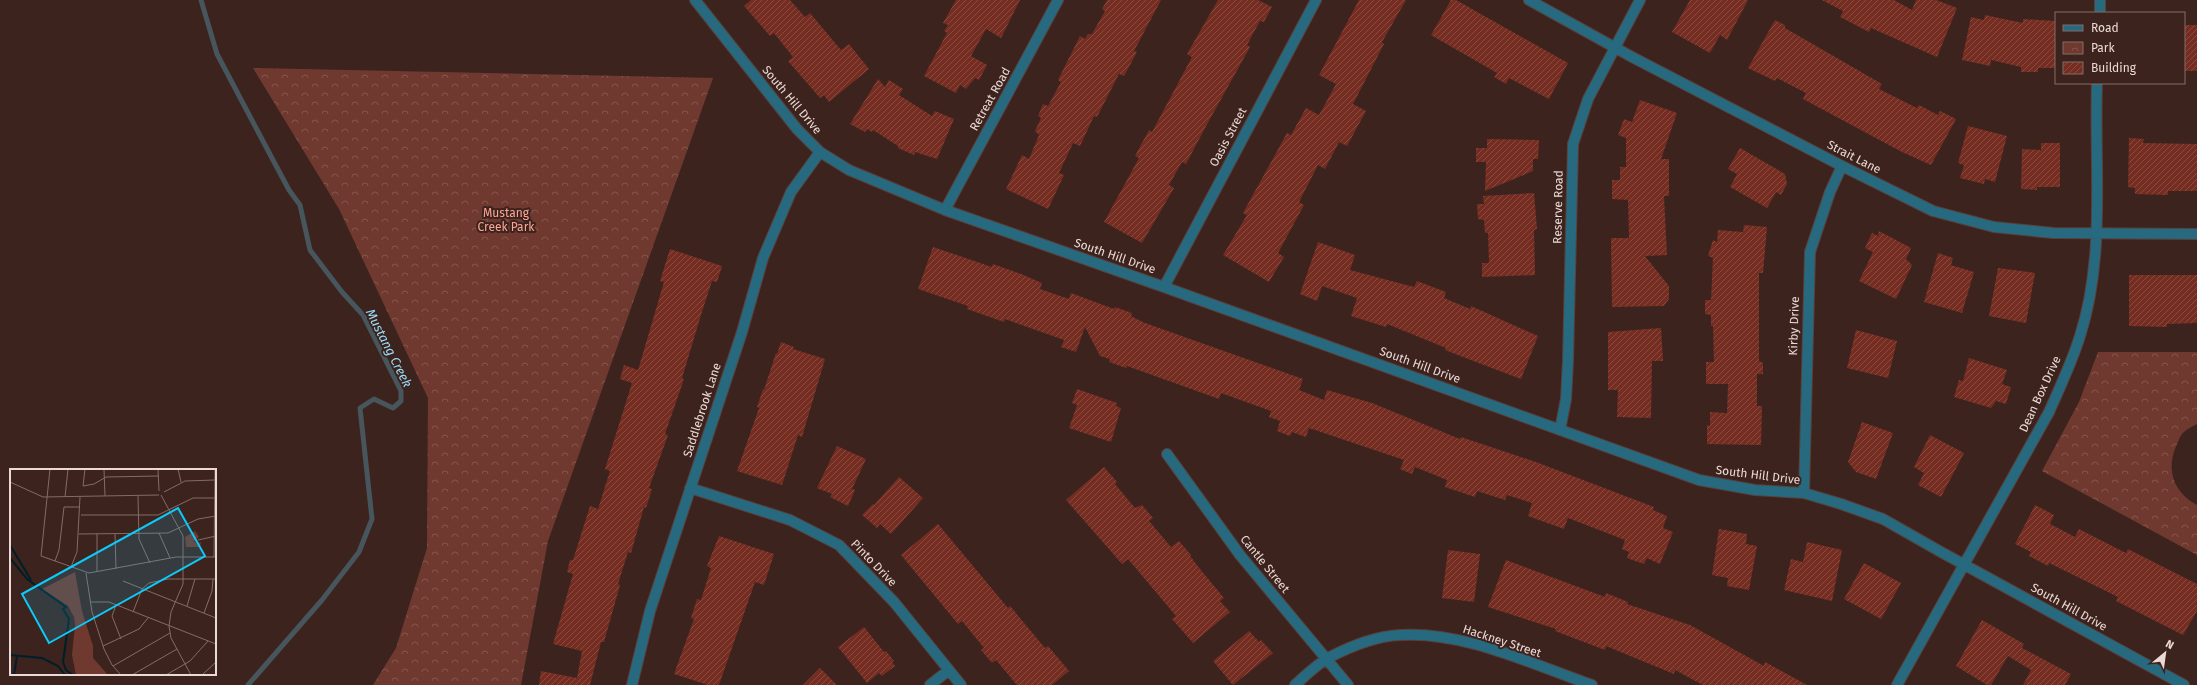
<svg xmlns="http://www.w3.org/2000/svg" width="2197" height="685" font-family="'Fira Sans',sans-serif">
<defs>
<pattern id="park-crowns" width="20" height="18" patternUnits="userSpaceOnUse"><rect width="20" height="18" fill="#70392f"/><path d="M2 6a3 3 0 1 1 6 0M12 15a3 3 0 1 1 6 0" fill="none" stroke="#85554c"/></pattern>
<pattern id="building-hatch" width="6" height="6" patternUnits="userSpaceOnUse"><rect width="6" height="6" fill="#752d22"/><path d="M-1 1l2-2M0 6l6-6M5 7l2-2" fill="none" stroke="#894b41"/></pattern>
</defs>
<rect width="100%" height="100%" fill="#3d231e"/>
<!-- park -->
<path fill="url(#park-crowns)" d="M253,68l460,10 -165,463 -27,144h-148l23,-37 31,-100 1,-150 -89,-189z
M2098,352h99v72c-4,2 -10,5 -13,8 -3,2 -5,7 -6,10 -13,25 -6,50 19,63v50l-155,-84 37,-69z"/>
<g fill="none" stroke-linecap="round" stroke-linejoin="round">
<!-- stream -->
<path stroke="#46565c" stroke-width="5" d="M201,0l16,54 56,106 16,30 11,15 10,45 32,42 21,23 38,76v10l-8,7 -19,-9 -14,9 12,111 -13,33 -37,48 -74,85"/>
</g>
<!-- building -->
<path fill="url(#building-hatch)" d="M751,0h39l15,17 5,-4 31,37 8,-6 20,25 -40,33 -5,-7 -4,3 -32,-37 5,-4 -19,-24 -4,3 -26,-30z
M956,0h64l-19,38 -15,-9 -15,27 16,9 -8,15 -4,-2 -9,11 -6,-4 -4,8 -32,-17 23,-43 -3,-2 4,-6 -5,-2z
M1107,0h54l-27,51 3,1 -13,24 -5,-2 -22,43 -3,-1 -14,30 -7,-3 -14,30 5,2 -16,34 -42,-20 16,-34 7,4 10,-24 -4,-4 6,-13 -3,-2 5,-12 5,2 13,-24 -3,-2 22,-44 5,3 3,-5h4l13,-23 -3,-2z
M1218,0h40l14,7 -8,15 -4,-1 -13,24 3,2 -45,81 -19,36 -4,-2 -13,23 5,3 -32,55 -38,-21 35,-64 -4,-2 14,-26 3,2 40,-75 -5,-3z
M1359,0h47l-24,42 2,2 -31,60 13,7 -19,35 -8,-4 -14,27 -7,-4 -19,37 5,3 -26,48 6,4 -15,25 -46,-27 24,-40 -4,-2 44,-80 4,2 15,-27 13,7 17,-31 -17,-9z
M1451,0h5l112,63 -19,36 -40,-21 -3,6 -12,-7 3,-4 -66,-38z
M1690,0h58l-21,40 -7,-5 -10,18 -38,-21z
M1822,0h72l18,10 4,-10h20l21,8 -20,49 -66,-29 -2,4 -29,-15 3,-6z
M1985,15l38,8v-4l33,2v47h-18v4h-17v-5l-30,-7 -1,6 -28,-6 9,-43 13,3z
M1775,20l10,5v3l97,56 -3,5 38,19 2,-3 19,10 2,-4 16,8 -25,46 -29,-13 -99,-53 3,-6 -29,-15 -2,3 -27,-13z
M2184,25h13v46h-13z
M878,79l7,8 4,-7 14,9 -4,6 33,21 3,-5 19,8 -17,40 -22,-7 -1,3 -16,-7v-2l-25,-16 -1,2 -5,-3 -2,3 -15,-8z
M1640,100l37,13 -16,46h8v37h-5l3,59 -22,1 24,30v13l-5,7 -52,1 -1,-69h18l-1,-38 -16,-1v-19h8v-13h6v-29l-8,-3 6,-16 8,3z
M1968,126l39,10 -12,46 -10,-3 -1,5 -24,-6 4,-13 -6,-2z
M2129,138l15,1 -1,4 54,1v47h-29v4l-33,-1v-6l-7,-1z
M1487,139l52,1 -1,19h-5v12l-48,20 1,-29h-10v-14h11z
M2041,143h19v44h-23v3l-16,-1 1,-40 19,1z
M1740,148l45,26 2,10 -6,11 -5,-3 -9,16 -37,-21 7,-13 -9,-5z
M1534,193l3,36 -3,1 1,45 -53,2v-14h7l-1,-30h-3l-1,-13 -6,-1 -1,-15h7l-1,-8z
M1744,225l23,2 -4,46h-4v88l4,2v11h-6v32h5l-1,39 -54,-1v-19l3,1v-14l17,1 1,-29h-22v-22h8l-1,-36h-2v-11l-6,-1v-14h6l2,-42 -5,-2 5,-16 4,2 1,-12 25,2z
M1879,231l32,17 -5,11 6,6 -16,34 -37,-18 14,-29 -8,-4 7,-15 6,3z
M1318,242l37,13 -5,15 64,17 3,-6 29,11 -2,6 26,11 1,-3 67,30 -17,43 -45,-17 -31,-12 1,-2 -59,-24 -1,3 -35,-11 6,-18 -35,-12 -5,15 -17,-7z
M933,247l59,20 1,-3 28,10 21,9 -2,6 29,10 2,-6 43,16 1,-2 17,6 -1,3 14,7 158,56 -4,11 25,10 3,-10 45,13 88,36 1,-2 75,25 118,45 -1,3 14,6 -4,12 10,4 -13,32 -13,-6 -3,6 -17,-6 2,-6 -7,-3 3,-9 -57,-22 -4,11 -36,-13 4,-13 -25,-8 -2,5 -28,-9 -2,6 -30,-10 2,-7 -32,-13 -3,7 -12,-5 4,-9 -95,-32 -3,9 -14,-5 -2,4 -13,-5 3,-10 -11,-4 2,-6 -50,-18 -2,6 -92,-33 -1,2 -17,-6 1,-3 -10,-3 -15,-29 -9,25 -15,-5 3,-7 -59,-21 -1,3 -37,-13 1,-3 -50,-17z
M670,249l52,17 -5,16 -5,-1 -11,34 -19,63 2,1 -19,55 3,1 -19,53 3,1 -6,19 -2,-1 -13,46 -3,-1 -10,32 2,1 -16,57h-3l-11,43h-51l2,-14 36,7 5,-27 -29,-7 20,-70 -6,-2 3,-12h3l17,-54 8,3 12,-38 -5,-2 27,-86 -12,-4 4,-14 14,5 26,-88 -4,-1z
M1938,253l15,5 -2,7 23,7 -12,41 -38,-11z
M1998,268l37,5 -9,50 -37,-7z
M2129,275h68v48l-30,1v3l-38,-1z
M1661,328l2,33h-11l-1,57 -34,-1 1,-27h-10v-58z
M1856,330l41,11 -9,37 -41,-10z
M781,342l13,5 -1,2 32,10 -23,78 -4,-2 -16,50 -45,-14 22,-63 -2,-1 6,-18 1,1 12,-37 1,1z
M1969,358l38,12 -5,14 9,3 -5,17 -10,-3 -5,7 -37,-11 5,-17 4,1z
M1077,389l40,14 -1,3 5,2 -10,34 -42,-14 8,-23 -5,-2z
M1862,422l31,11 -17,46 -20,-7 -8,-10z
M1930,435l34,18 -23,44 -23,-12 6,-12 -10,-6z
M837,446l29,13 -14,30 3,1 -7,16 -18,-9 2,-3 -15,-6z
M1104,467l13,15 -2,2 20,24 7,-3 11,13 -4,3 22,26 8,-6 12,14 -1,1 10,13 24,29 -4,3 10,11 -37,31 -21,-24 4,-3 -48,-57 -6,5 -56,-64z
M899,477l24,21 -32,36 -11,-10 -3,4 -15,-13 11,-11 1,1z
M2035,505l19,10 -4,9 25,13 4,-8 47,24 2,-4 69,35v27l-14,24 -67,-34 2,-4 -69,-34 -1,3 -19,-10 2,-4 -16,-8z
M938,524l70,84 2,-2 35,42 3,-2 21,25 -17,14h-35l-21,-25 -4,3 -11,-13 3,-2 -22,-27 -4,3 -57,-69z
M1719,529l28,5 -1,10 11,2 -8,44 -22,-4 1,-8 -16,-3z
M719,536l55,18 -10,31 -9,-3 -36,103h-11l-34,-11 20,-55 -3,-1 6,-19 4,1 10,-32 -4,-2z
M1807,542l35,8 -10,51 -48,-11 7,-31 12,3z
M1448,550l32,4 -6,48 -32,-4z
M1506,560l99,37 1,-4 22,9 -1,2 63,21 74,41 1,-4 42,23h-104l-28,-15 -1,4 -68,-28 -1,4 -50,-19 1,-2 -68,-22z
M1864,563l37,20 -20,36 -37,-20z
M1982,620l42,24 -2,4 49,26 -6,11h-42l8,-15 -23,-14 -17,29h-4l-31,-19z
M864,627l20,25 2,-1 8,10 -2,1 3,4 -13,10 -3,-3 -12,10 -29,-36z
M1249,631l10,11 2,-2 12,13 -40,32 -20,-24z
M820,668l17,17h-34z"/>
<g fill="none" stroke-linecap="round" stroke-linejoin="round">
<defs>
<path id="minor" d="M695,0l102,129 23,23 29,18 96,40 219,77 535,193 56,10 49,3 37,11 42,15 58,33 243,133
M1529,0l103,57 210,109 91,45 61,16 59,6 144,1
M2100,13v-13
M945,210l113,-210
M1164,287l152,-287
M1560,430l6,-31 2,-38 5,-217 15,-45 52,-99
M1167,454l73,101 108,130
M690,488l100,32 49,25 55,57 67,83
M1804,493l6,-241 20,-60 12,-26
M632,685l18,-74 92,-279 21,-74 28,-66 29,-40
M930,685l19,-15
M1295,685c10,-9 21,-20 33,-27 21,-11 48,-22 72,-23 65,-4 131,29 192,50
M1897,685l152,-273c11,-25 23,-50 31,-76 26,-81 14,-170 17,-253"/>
</defs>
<!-- minor casing -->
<use href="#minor" stroke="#59403b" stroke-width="12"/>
<!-- minor -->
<use href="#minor" stroke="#27697f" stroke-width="10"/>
</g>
<g text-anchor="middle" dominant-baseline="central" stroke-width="4" stroke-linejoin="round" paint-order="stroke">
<!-- street labels -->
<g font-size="12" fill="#ebd9d5" stroke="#3d231e">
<text transform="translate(990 99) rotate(-61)">Retreat Road</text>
<text transform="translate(792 100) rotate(50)">South Hill Drive</text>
<text transform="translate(1228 137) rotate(-62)">Oasis Street</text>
<text transform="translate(1854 157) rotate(27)">Strait Lane</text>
<text transform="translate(1558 207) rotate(-89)">Reserve Road</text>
<text transform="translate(1115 256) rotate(19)">South Hill Drive</text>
<text transform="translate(1794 326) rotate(-88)">Kirby Drive</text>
<text transform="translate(1420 365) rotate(20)">South Hill Drive</text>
<text transform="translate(2040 394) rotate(-65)">Dean Box Drive</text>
<text transform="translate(702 410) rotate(-72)">Saddlebrook Lane</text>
<text transform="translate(1758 475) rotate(7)">South Hill Drive</text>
<text transform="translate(874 563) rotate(46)">Pinto Drive</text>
<text transform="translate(1265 564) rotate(51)">Cantle Street</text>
<text transform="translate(2069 607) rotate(29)">South Hill Drive</text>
<text transform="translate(1502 641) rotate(18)">Hackney Street</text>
</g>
<!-- park labels -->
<g font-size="12" fill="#fda595" stroke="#3d231e">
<text x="506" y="213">Mustang<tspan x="506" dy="14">Creek Park</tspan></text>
</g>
<!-- water labels -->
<g font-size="13" font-style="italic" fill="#97dff9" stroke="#3d231e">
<text transform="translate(389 348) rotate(63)">Mustang Creek</text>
</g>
</g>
<!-- overview -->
<g transform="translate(10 469)">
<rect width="206" height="206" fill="#3d231e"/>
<path d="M185,62l4,6 -5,4 3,3 4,-2 -1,5h-14l-1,-10zM65,103l7,39 11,35v12l15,17h-32l-4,-20 3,-30 -1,-8 -6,-11 -26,-17z" fill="#70392f"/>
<path fill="none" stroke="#001e28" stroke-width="2" d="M0,76l21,35M0,89l17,21 39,28 -3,2 6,10 -6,43 3,8 7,5M0,186l32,3 16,8 7,9M4,206l3,-19"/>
<path fill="none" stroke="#836c67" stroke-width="1" d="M40,0l-9,87 48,17 87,-16h40M75,0l-2,17 11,-2 12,-7 52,-1M94,0l1,27M148,0l1,22M168,0l3,13M0,13l33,15 116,-2M154,23l21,-11 30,-1M151,26l22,41v48l-12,28 -2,14 2,12 20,37M128,27l1,43 11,24M55,28l3,-28M71,46h77l35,-17h23M149,64l11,25M69,65l89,-1 30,-14 18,-3M87,65v38M105,65l1,35M188,71l18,-4M204,88l1,-88M45,92l4,-11 5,-43h16M61,98l6,-15 3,-55M76,104l6,39 12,37 8,16 9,10M113,112l93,37M80,133h19l107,42M106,136l-4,11 9,23M177,137l8,-27M123,143l9,-23 7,-6 19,-4h48M194,144l8,-22 1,-12M93,177l36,-17 9,-11M103,197l57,-33M122,206l45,-26M156,206l24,-14 18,-20M192,206l14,-13"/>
<path fill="#0ccafa" fill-opacity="0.15" stroke="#0ccafa" stroke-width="2" d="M168,39l27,48 -156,87 -27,-49z"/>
<rect width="206" height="206" fill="none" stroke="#ebd9d5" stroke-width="2"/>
</g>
<!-- legend -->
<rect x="2055" y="12" width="130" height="72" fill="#3d231e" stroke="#836c67"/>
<rect x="2063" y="25" width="20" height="6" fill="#27697f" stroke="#836c67"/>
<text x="2091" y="32" font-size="12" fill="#ebd9d5">Road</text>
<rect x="2063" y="42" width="20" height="12" fill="url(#park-crowns)" stroke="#836c67"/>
<text x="2091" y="52" font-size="12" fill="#ebd9d5">Park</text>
<rect x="2063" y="62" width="20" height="12" fill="url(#building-hatch)" stroke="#836c67"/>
<text x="2091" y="72" font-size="12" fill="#ebd9d5">Building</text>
<!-- north arrow -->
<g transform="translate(2165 653) rotate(29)" stroke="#3d231e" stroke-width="3" paint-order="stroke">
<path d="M0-3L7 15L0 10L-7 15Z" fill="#ebd9d5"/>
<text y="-6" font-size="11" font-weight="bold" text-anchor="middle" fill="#ebd9d5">N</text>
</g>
</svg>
